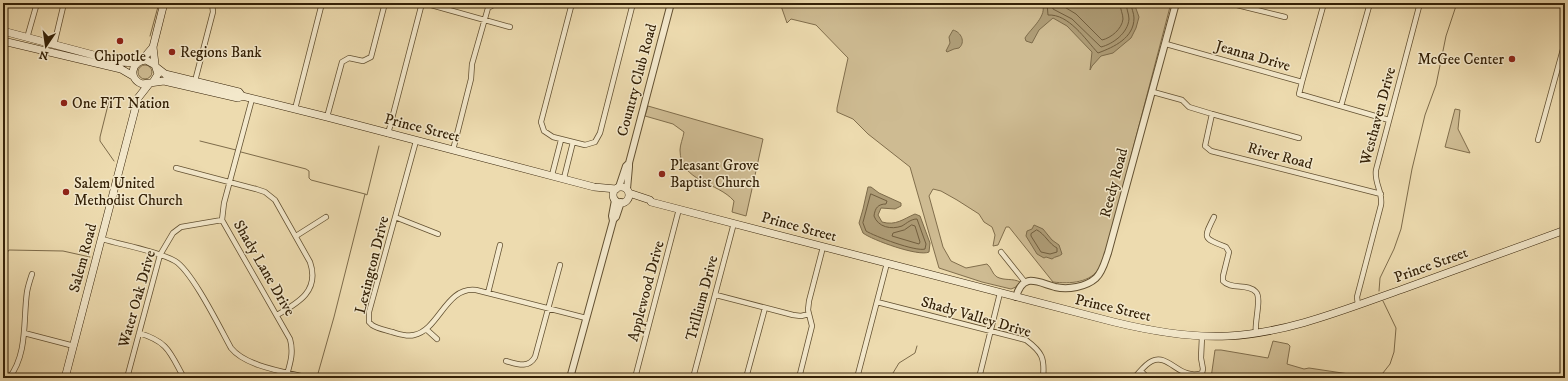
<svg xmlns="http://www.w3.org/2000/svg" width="1568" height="381" font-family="'IM FELL DW Pica',serif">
<rect width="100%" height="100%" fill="#eddbaf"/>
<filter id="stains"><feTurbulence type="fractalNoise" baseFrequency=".005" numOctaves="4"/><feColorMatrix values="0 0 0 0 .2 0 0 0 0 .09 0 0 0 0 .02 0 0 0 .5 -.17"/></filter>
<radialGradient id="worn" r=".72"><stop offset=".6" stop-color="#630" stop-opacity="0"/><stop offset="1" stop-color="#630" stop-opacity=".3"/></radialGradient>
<!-- green -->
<path fill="#cebb92" stroke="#816e4c" d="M780,3h391l-65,249c-2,5 -3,11 -6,15 -9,16 -30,17 -47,15l-44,-55h-3l-8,18 -5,1 2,-11 -3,-8 -8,-5 -5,-8 -22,-14 -16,-9 -8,-2 -4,7 14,51 8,14 15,7 21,-4c5,4 5,10 10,13 8,4 16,1 23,5l-4,5 -5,2 -29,-7 -43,-14 -29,-101 -42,-33 -15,-15 -16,-7v-4l11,-50 -32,-33 -25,-6 -4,4z
M138 72a7 7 0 1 1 14 0a7 7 0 1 1-14 0Z
M648,106l115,33 -17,77 -14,-4 2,-11c-16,-19 -54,-19 -54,-51 0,-5 3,-12 4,-18l-11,-8 -28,-8z
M1455,109l5,1 -2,19 12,24 -25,-6z
M1273,341l15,3 2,2 -3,18 17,5 5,-1 40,6 7,4h-145l4,-28h6l47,8z"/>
<!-- water -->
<path fill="#ae9c76" stroke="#7d6b4a" d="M1042,3h92l5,14 -3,11 -5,10 -18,15 -12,3 -9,10 -2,4 2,-18 -25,-26 -14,-8 -14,12 -7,13 -6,-2 -1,-3c6,-10 23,-22 17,-35z
M953,30c8,2 13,12 6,18l-5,1 -7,3 -1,-1 4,-8 -1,-6z
M868,187h3l8,6 22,10v3l-6,3 -14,-1 -3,7 4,7c14,4 21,-3 33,-8l5,2 10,27 -1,9c-10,5 -57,-12 -66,-19l-4,-10 4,-14z
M1034,225l9,4 9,11 7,5 3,9c-3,3 -7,2 -10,5l-6,-2 -2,1 -7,-4 -11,-18 1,-5 5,-2z"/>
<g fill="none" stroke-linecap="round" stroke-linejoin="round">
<!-- shore -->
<path stroke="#715e3e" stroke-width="1" d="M1047,3l1,12c21,-1 37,24 50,38 16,-6 36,-15 36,-35 0,-5 -3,-10 -3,-15
M1052,3l1,6 19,10 29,28c12,-3 27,-14 28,-28 0,-5 -3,-11 -3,-16
M1058,3l18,11 26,26c9,-2 20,-11 21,-21 0,-5 -3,-10 -3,-16
M871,194l16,7 -1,3c-8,0 -11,4 -12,12 4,11 17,14 28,10 5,-3 9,-7 15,-7l9,25 -1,5c-9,3 -51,-13 -59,-18l-3,-8z
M912,225l3,1 5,16 -1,2 -27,-8 1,-3 11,-3z
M1037,230c8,4 12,14 20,18v4l-7,2 -9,-2 -10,-16v-2z"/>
<!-- stream -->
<path stroke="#7d6b4a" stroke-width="1" d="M150,36l9,-33
M110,97l-10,40v4l14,20
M200,141l36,9
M241,152l65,17 3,2v7l2,2 54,14
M3,258l6,-8 54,1 27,6
M1379,291l1,-13 14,-29 7,-20 11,-60 13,-54 11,-30 10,-49 11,-33
M317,377l17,-60 31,-123 2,1 12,-49
M890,378l9,-15 16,-10 2,-7
M1379,378l11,-14 4,-12 2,-24 -13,-27"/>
<defs>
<path id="minor" d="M424,3l86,24
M572,3l-31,119 3,9 9,6 32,8 10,-3 5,-9 33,-130
M1229,3l56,14
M27,38l10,-35
M1166,44l136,38 22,-79
M54,45l10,-42
M195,81l18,-69 -1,-9
M1302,82l-3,12 90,26
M1153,92l29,8 7,7 23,7 87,24
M252,99l-28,104 -2,17 68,119c4,14 0,25 -4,39
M1341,106l29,-103
M295,109l27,-106
M1212,114l-7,32 6,5 170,43
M327,117l15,-55 7,-4 14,3 8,-4 14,-54
M388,134l34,-131
M1538,140l27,-98
M416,141l-47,171v10l3,3c6,4 14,5 20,7 7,2 15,5 22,3 25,-5 32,-49 62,-45l110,28
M453,150l18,-71 1,-15 16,-56 9,-5
M176,168l80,21 9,3 10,8 35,62c10,29 -12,41 -33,53
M552,175l9,-35
M564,178l9,-36
M395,217l43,17
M1214,217c-11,22 -11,21 12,30l3,5 -6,24v5c8,9 25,2 33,11 6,6 -2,31 0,41
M296,236l30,-19
M102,239c20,6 56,12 73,22 17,10 45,67 56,87 15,19 56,24 79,30
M1001,252l24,30
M488,293l12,-48
M716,295l77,20 8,1 8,-2
M877,302l149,38c16,12 19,18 17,38
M1358,305l-1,-8 24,-92c2,-13 -7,-22 -5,-35l44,-167
M426,329l11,10
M24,333l50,13
M139,333c30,9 31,20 45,45
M506,361c11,3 22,8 29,-4l25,-92
M1141,371l7,7
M9,378c19,-24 14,-58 18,-86 1,-6 3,-12 5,-18
M127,378l33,-123 13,-22 8,-6 41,-7
M635,378l44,-169
M693,378l41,-155
M746,378l19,-70
M799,378l13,-52 -4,-16 1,-9 14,-54
M857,378l30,-115
M979,378l21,-85
M1134,378c5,-5 11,-14 18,-17 17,-8 28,20 50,12l1,-4 -2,-11 1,-22"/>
<path id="tertiary" d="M619,187l7,-21 3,-3
M627,189l2,-22v-4l42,-160
M613,220l3,-3 5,-15
M1016,297c7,-25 21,-15 39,-10 13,3 31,0 41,-9 7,-7 9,-17 12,-25l68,-250
M570,378l43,-157 -1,-5 3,-16"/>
<path id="secondary" d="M3,31l117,31 16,1
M3,41l118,28 12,7
M142,60l11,-13
M155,64l-2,-17 11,-44
M156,67l9,7 74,18 3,4
M153,82l5,-8 -3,-9 -9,-5c-15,1 -18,19 -4,24l22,-3 74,17 4,-2 85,21 267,70 22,2
M613 195a8 8 0 1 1 16 0a8 8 0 1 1-16 0Z
M629,193l21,7 1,2 463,120c37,9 75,16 114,14 60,-3 118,-27 175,-47 54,-20 108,-39 162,-59
M65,378l73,-280 11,-14"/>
</defs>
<!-- minor casing -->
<use href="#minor" stroke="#625031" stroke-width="6"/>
<!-- tertiary casing -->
<use href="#tertiary" stroke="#625031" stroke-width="8"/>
<!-- secondary casing -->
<use href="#secondary" stroke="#342107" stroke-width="8"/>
<!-- minor -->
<use href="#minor" stroke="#f3e8cb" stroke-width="4.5"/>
<!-- tertiary -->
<use href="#tertiary" stroke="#f3e8cb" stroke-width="6"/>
<!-- secondary -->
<use href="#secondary" stroke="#f3e8cb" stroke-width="7"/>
</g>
<!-- markers -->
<g fill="#8f2418" stroke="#f3e8cb" stroke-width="1.5">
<circle cx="120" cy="41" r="4"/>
<circle cx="172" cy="52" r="4"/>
<circle cx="1512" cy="59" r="4"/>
<circle cx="64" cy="103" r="4"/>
<circle cx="662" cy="174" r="4"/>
<circle cx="66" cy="192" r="4"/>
</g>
<g text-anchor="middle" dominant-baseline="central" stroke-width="3" stroke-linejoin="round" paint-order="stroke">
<!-- poi labels -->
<g font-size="15" fill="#342107" stroke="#f3e8cb" text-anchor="start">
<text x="180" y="52">Regions Bank</text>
<text x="120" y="56" text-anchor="middle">Chipotle</text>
<text x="1504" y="59" text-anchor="end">McGee Center</text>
<text x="72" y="103">One FiT Nation</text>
<text x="670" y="165">Pleasant Grove<tspan x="670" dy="17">Baptist Church</tspan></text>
<text x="74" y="183">Salem United<tspan x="74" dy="17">Methodist Church</tspan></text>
</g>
<!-- street labels -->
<g font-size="15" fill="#342107" stroke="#f3e8cb">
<text transform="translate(1253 56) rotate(16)">Jeanna Drive</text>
<text transform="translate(637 80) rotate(-75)">Country Club Road</text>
<text transform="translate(1378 116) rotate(-75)">Westhaven Drive</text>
<text transform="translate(422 128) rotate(14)">Prince Street</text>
<text transform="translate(1280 156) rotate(15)">River Road</text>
<text transform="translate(1114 183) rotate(-75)">Reedy Road</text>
<text transform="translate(799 227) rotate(15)">Prince Street</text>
<text transform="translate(83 258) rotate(-75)">Salem Road</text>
<text transform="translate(372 265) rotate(-76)">Lexington Drive</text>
<text transform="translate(1431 265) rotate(-20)">Prince Street</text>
<text transform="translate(264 268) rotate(60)">Shady Lane Drive</text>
<text transform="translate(646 291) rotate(-75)">Applewood Drive</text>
<text transform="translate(702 298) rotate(-75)">Trillium Drive</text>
<text transform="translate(137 299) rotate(-74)">Water Oak Drive</text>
<text transform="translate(1113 308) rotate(13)">Prince Street</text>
<text transform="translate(976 317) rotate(16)">Shady Valley Drive</text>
</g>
</g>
<!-- margin -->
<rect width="1568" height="381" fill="none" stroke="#eddbaf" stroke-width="16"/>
<rect x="4" y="4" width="1560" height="373" fill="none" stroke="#342107" stroke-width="2"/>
<rect x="8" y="8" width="1552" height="365" fill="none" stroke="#342107"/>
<!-- north arrow -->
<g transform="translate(46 46) rotate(193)" stroke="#f3e8cb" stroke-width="3" paint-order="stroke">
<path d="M0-3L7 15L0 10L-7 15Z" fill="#342107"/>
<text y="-6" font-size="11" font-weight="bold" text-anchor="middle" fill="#342107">N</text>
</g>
<rect width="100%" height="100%" filter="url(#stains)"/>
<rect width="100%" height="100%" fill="url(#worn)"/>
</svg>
